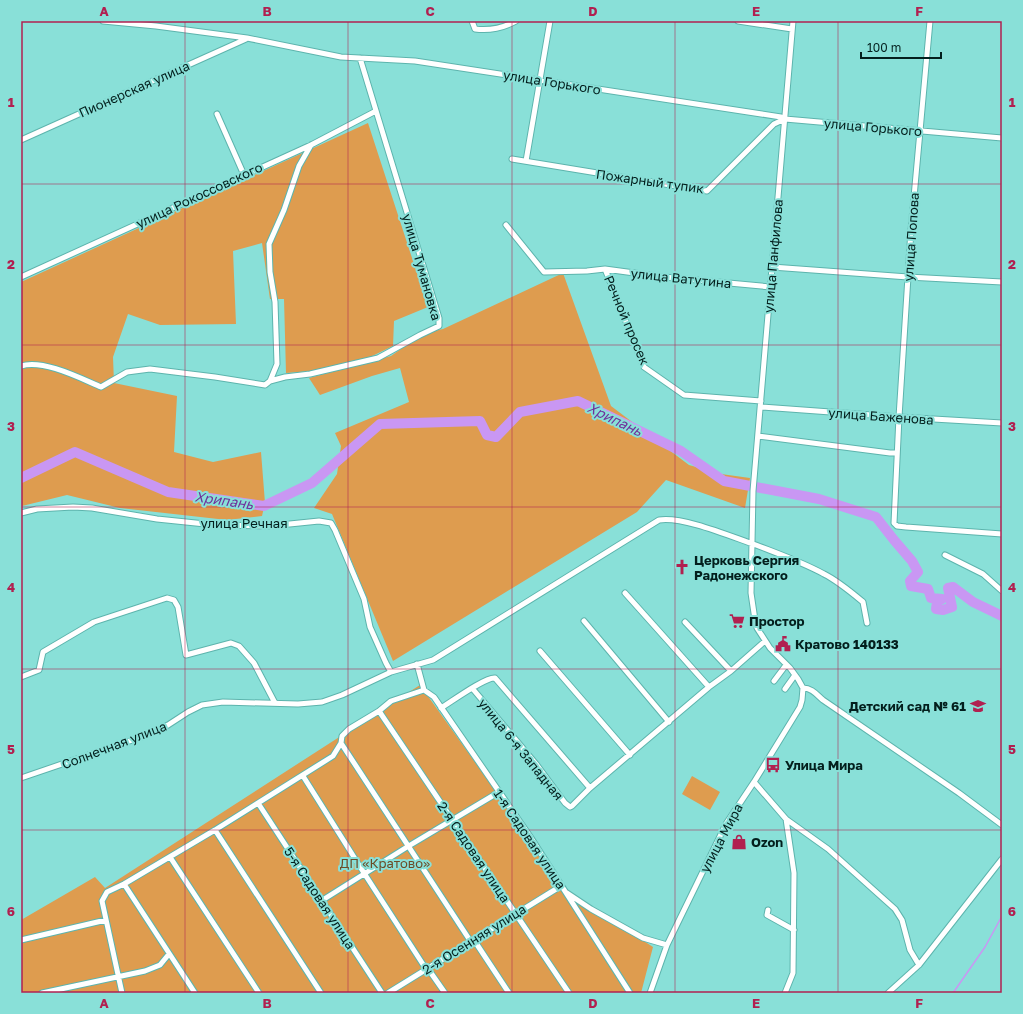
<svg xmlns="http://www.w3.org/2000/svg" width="1023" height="1014" font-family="'Golos Text',sans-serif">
<rect width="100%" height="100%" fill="#89e0d8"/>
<!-- green -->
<path fill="#de9c4f" d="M368,123l60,184 -34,14 -1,25 -25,12 -56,13 -26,2 -2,-74h-14l-8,-56 -29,8 3,73 -76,1 -32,-11 -15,43 1,26 63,13 -3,56 39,10 48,-10 4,51 -3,13 -35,4 -107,-12 -53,-13 -45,11 -1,-224z
M563,273l48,133 78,59 32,9 29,4 -5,30 -79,-28 -29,32 -244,149 -61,-147 -18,-6 23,-34 4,-28 -6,-13 74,-31 -9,-34 -28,8 -52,19 -11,-17 82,-22 24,-17 15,-7 13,-3z
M420,685l147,206 86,56 -12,46h-620v-73l74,-43 10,11z
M692,776l28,16 -10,18 -28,-16z"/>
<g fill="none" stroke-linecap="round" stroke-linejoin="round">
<!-- stream -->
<path stroke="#c997f3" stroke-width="1.5" d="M953,993l32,-46 17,-31"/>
<!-- river -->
<path stroke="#c997f3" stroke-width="10" d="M21,478l54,-26 93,40 96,14 48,-23 68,-59 100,-3 7,14 9,2 24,-25 58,-11 103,50 43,30 95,18 57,18 18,23 18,21 6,11 -8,9 1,5 17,3 3,9 11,1 -5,3 -1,7 7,1 9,-3 -4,-19 5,-1 20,15 29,14"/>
<defs>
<path id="minor" d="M103,21l53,5 91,12 94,19 74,4 366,56 4,2 217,19
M472,21l3,8c15,2 28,-1 41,-8
M738,21l54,8
M930,21l-19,209 -12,187 -5,106 3,3 9,1 96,7
M217,114l27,61
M21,140l225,-101
M512,159l195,32 67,-67 11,-5
M526,161l24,-140
M506,225l38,47 43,-1 18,-2 59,8 107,10
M772,267l136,10 94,5
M605,269l39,98 40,28 77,6
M21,277l290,-132 65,-34
M21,366c22,-7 59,12 80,21l26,-15 23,-3 65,8 50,8 5,-4 15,-4 25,-3 68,-16 42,-23 19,-9v-8l-79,-260
M270,381l7,-17 -2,-62 -5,-30 -1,-28 15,-34 15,-44 12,-21
M761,407l138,10 103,6
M758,436l132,17h7
M21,513l16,-4 36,-2 19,1 65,11 58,6 55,1 49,-5 12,2 4,7 29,69 6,28 16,36 5,9
M945,555l38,19 19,17
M625,593l84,94
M584,621l85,101
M685,622l46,49
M540,651l90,104
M21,677l18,-7 4,-18 51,-30 73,-24 7,2 4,7 8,48 45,-12 8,3 15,17 21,40
M774,681l12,-16
M472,688l64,76 29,39 5,4 2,-1 18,-18 119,-101 22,-16 34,-30
M803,688c9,0 14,7 20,12l136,93 43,32
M785,689l10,-14
M424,690l10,7 97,141 99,155
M441,708c10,-6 44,-31 54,-30l95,110
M379,711l190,282
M341,743l130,199
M303,776l61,97 62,96 5,4 14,20
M21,778l126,-43 21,-10 20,-13 14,-7 21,-3 75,2 24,-2 20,-7 49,-23 42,-12 226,-140c24,-4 73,17 97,25 23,9 46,17 68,29 14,7 27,18 39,28l4,21
M754,782l32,37 8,54 -1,100 -8,20
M258,803l124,190
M786,819l42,30 67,60 7,11 8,30 9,15
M215,830l106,163
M170,857l89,136
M124,884l71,109
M567,893l24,16 52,29 24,7
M321,901l86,-54 92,-55
M768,910l-1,5 27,15
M21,940l85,-20
M474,940l35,53
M42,993l103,-22 15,-6 9,-11
M122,993l-20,-92 5,-9 17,-8 91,-54 118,-74 8,-13 1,-7 7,-7 30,-18 12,-10 33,-11 -7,-26
M388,993l173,-107
M650,993l17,-48 59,-121 28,-42 46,-75 2,-7 1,-12 -5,-9 -8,-11 -20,-20 -13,-20 -2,-8 -4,-27 2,-102 40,-470
M888,993l31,-28 83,-106"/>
</defs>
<!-- minor casing -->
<use href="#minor" stroke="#5db4ad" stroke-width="7"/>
<!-- minor -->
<use href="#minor" stroke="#fff" stroke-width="5"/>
</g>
<!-- grid -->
<path fill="none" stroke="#b12050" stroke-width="1" stroke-opacity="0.55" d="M185,21v972M348,21v972M512,21v972M675,21v972M838,21v972M21,184h981M21,345h981M21,507h981M21,669h981M21,830h981"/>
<!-- icons -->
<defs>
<symbol id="church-bare" viewBox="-9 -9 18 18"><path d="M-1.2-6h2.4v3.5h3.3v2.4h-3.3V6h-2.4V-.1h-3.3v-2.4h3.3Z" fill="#b12050" stroke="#89e0d8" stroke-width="2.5" paint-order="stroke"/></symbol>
<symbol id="supermarket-bare" viewBox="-9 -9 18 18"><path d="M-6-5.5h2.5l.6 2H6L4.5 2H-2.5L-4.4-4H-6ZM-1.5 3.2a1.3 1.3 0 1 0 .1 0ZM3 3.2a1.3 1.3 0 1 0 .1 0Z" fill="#b12050" stroke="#89e0d8" stroke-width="2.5" paint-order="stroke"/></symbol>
<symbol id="civic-bare" viewBox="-9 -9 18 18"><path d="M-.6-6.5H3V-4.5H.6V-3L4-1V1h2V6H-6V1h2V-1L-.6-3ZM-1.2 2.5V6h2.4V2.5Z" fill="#b12050" stroke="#89e0d8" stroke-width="2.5" paint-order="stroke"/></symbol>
<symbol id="school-bare" viewBox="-9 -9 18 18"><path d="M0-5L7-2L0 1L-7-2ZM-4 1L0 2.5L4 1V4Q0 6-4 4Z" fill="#b12050" stroke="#89e0d8" stroke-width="2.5" paint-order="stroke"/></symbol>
<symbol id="bus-bare" viewBox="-9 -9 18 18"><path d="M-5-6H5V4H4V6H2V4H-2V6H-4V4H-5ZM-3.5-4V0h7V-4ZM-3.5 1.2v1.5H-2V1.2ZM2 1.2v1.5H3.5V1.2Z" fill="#b12050" stroke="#89e0d8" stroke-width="2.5" paint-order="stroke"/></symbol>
<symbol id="shop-bare" viewBox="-9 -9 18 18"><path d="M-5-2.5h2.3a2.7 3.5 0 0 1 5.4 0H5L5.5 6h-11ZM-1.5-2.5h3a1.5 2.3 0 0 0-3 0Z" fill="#b12050" stroke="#89e0d8" stroke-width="2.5" paint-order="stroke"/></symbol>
</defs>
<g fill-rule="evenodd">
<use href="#church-bare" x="671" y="556" width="22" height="22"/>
<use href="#supermarket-bare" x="726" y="610" width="22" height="22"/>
<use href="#civic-bare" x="772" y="633" width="22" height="22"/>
<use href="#school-bare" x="967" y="695" width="22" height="22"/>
<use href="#bus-bare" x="762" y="754" width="22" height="22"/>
<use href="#shop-bare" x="728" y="831" width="22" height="22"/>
</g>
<g text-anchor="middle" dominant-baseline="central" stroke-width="4" stroke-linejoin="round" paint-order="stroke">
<!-- street labels -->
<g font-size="13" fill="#031f1d" stroke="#89e0d8">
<text transform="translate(552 82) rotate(9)">улица Горького</text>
<text transform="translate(134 89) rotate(-24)">Пионерская улица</text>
<text transform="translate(873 127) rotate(5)">улица Горького</text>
<text transform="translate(650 181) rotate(8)">Пожарный тупик</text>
<text transform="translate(199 195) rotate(-25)">улица Рокоссовского</text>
<text transform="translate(911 237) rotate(-86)">улица Попова</text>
<text transform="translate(773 256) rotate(-85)">улица Панфилова</text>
<text transform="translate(422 267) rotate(74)">улица Тумановка</text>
<text transform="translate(681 278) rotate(6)">улица Ватутина</text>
<text transform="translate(627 320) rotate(67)">Речной просек</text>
<text transform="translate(881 416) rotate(4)">улица Баженова</text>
<text x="244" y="523">улица Речная</text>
<text transform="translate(114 745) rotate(-21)">Солнечная улица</text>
<text transform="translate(521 749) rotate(51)">улица 6-я Западная</text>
<text transform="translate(721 838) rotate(-62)">улица Мира</text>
<text transform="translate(530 839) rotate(56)">1-я Садовая улица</text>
<text transform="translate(474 852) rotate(56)">2-я Садовая улица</text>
<text transform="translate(320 898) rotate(57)">5-я Садовая улица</text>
<text transform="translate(474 939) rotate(-32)">2-я Осенняя улица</text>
</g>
<!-- poi labels -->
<g font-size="13" font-weight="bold" fill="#031f1d" stroke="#89e0d8" text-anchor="start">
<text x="694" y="560">Церковь Сергия<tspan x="694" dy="15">Радонежского</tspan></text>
<text x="749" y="621">Простор</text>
<text x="795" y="644">Кратово 140133</text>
<text x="966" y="706" text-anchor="end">Детский сад № 61</text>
<text x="785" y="765">Улица Мира</text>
<text x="751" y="842">Ozon</text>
</g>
<!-- park labels -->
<g font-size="13" fill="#6c4c28" stroke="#89e0d8">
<text x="385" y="863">ДП «Кратово»</text>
</g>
<!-- water labels -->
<g font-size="14" font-style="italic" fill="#70319b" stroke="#89e0d8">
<text transform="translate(615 419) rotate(26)">Хрипань</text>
<text transform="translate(224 500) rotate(8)">Хрипань</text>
</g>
</g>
<!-- border -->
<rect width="1023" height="1014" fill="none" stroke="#89e0d8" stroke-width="44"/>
<!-- scale -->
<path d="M861 52v6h80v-6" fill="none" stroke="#031f1d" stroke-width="2"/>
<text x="867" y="52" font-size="12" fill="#031f1d" stroke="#89e0d8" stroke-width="3" paint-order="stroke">100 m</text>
<rect x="22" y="22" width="979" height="970" fill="none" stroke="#b12050" stroke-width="1.5"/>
<g font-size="13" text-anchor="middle" font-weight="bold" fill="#b12050">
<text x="104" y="16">A</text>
<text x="267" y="16">B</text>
<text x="430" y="16">C</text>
<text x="593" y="16">D</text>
<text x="756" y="16">E</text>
<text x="919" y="16">F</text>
<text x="11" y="107">1</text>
<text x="1012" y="107">1</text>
<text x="11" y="269">2</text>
<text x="1012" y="269">2</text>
<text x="11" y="431">3</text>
<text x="1012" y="431">3</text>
<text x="11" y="592">4</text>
<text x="1012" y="592">4</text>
<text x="11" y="754">5</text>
<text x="1012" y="754">5</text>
<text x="11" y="916">6</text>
<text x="1012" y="916">6</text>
<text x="104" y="1008">A</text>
<text x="267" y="1008">B</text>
<text x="430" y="1008">C</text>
<text x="593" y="1008">D</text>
<text x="756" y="1008">E</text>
<text x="919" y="1008">F</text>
</g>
</svg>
